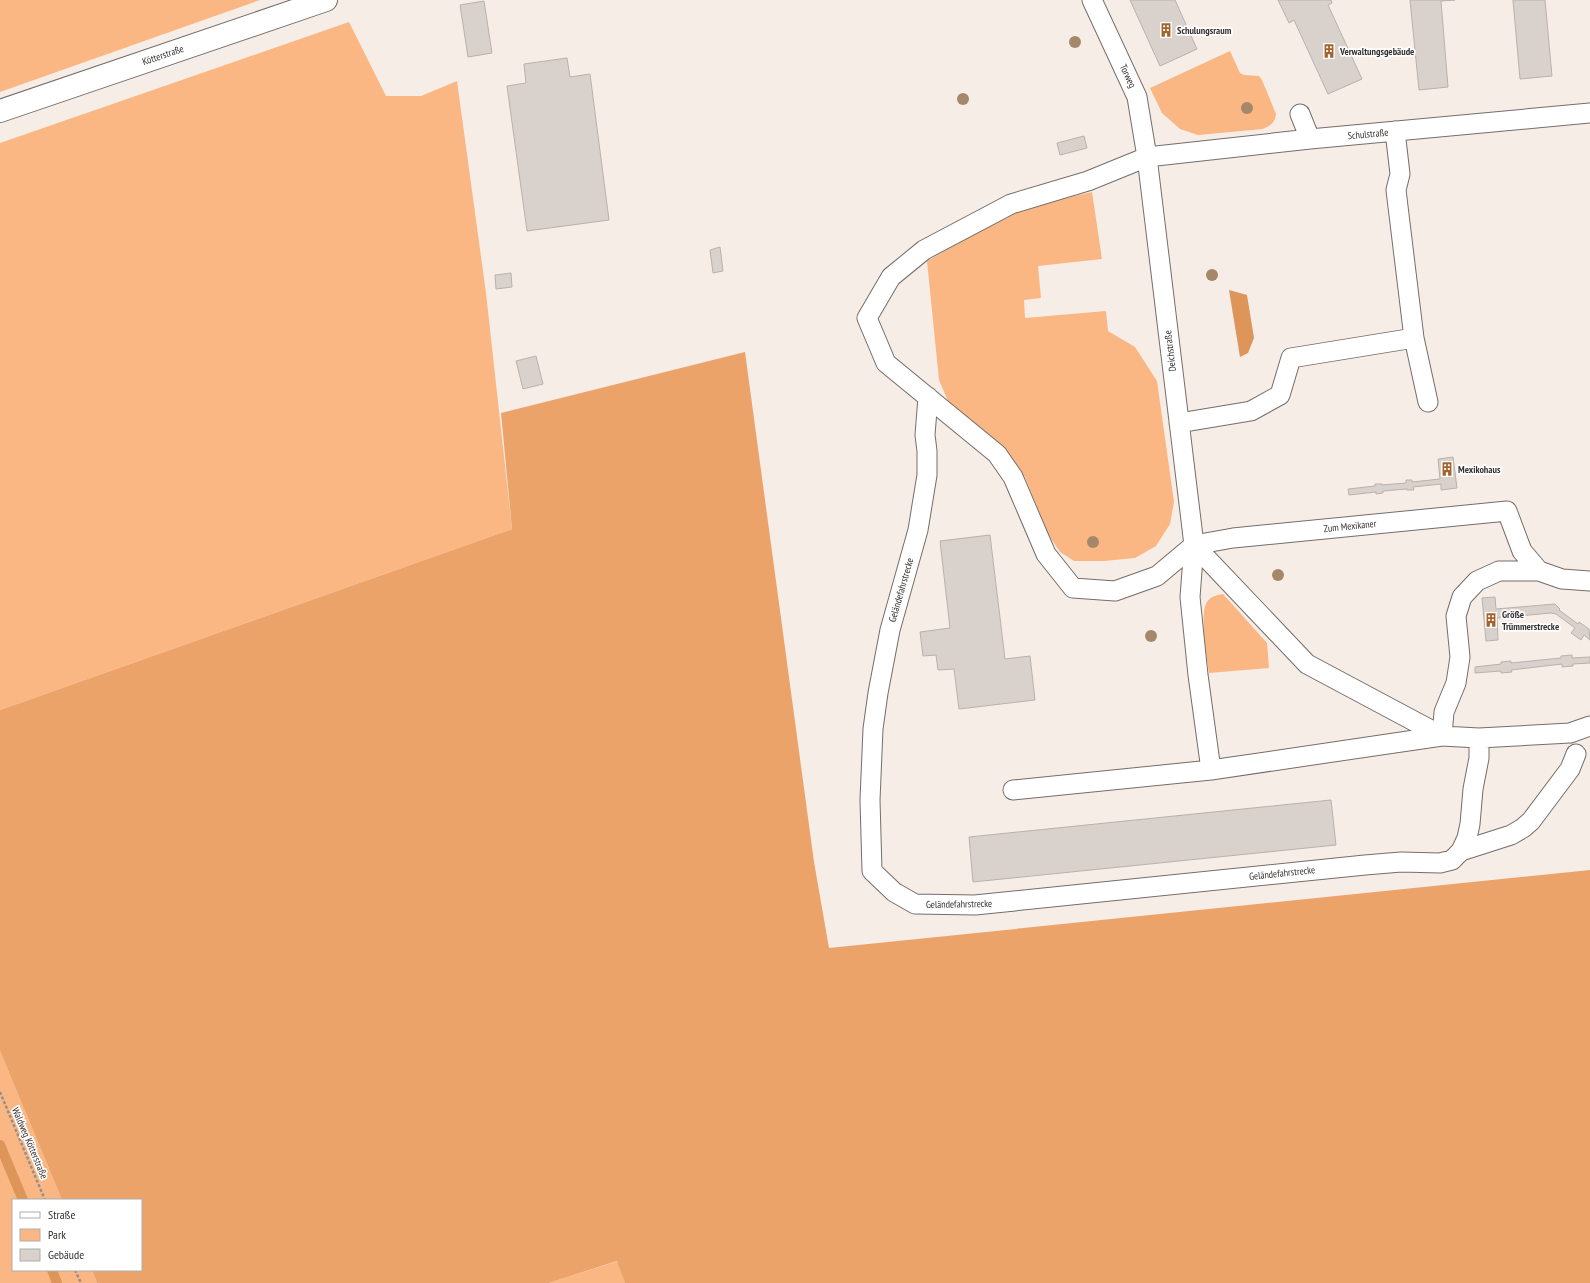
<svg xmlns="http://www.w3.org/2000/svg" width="1590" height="1283" font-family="'PT Sans Narrow',sans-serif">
<rect width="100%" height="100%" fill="#f6ede7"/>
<!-- green -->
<path fill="#fab783" d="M0,0h260l-260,92z
M349,22l37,74h35l36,-15 29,212 26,236 -512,181v-567z
M1230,51l10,22 4,2 15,1 3,4 14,34c-1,9 -5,11 -13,15l-65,6 -18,-6 -18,-16 -12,-25z
M1092,192l10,67 -64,7 3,32 -17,2 1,18 81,-7 2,20 27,16 22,34 17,121 -4,22 -14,22 -21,12 -31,3h-30l-14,-9 -12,-18 -23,-57 -20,-28 -57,-48 -9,-21 -12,-119 89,-51z
M1223,594l44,49 2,25 -60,5c-2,-15 -10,-59 -2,-71 4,-6 10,-7 16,-8z
M0,1051l62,149h-49v70h79l5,13h-97z
M618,1261l7,22h-76z"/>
<!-- forest -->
<path fill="#eca369" d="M745,352l69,510 15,86 761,-78v413h-965l-8,-22 -68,22h-452l-5,-13h49v-70h-79l-62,-149v-341l512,-181 -11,-116z"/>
<!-- water -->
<path fill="#dd955a" d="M1229,290l18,5 7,43 -6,15 -8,4z"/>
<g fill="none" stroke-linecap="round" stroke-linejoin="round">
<!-- stream -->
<path stroke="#dd955a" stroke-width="10" d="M0,1145l23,55
M52,1270l5,13"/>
</g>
<!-- building -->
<path fill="#d9d1cb" stroke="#b9b1ab" d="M1130,0h45l22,49 -37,17z
M1278,0h53l1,3 -4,2 34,74 -34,15 -34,-74 -5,3z
M1410,0h45l-14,1 7,86 -29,3z
M1513,0h32l7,76 -32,3z
M484,1l8,52 -24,4 -8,-52z
M567,58l3,19 20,-3 19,146 -82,11 -20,-145 19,-3 -2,-19z
M1084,136l3,12 -27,7 -3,-12z
M720,247l3,24 -10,2 -3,-23z
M511,273l1,14 -16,2 -1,-14z
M536,356l7,28 -20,5 -7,-28z
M1453,457l4,31 -16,2v-6l-28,3 1,3h-7v-1l-24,2v2l-7,1v-2l-27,3 -1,-6 27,-3v-2h7v1l24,-2v-3h6v2l28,-3 -2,-20z
M990,535l15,124 25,-3 5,44 -76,9 -5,-40 -16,1 -2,-15 -13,1 -3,-24 30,-4 -10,-87z
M1495,597l1,12 59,-5 5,5 -1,1 19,14 1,-2 10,7 1,11 -6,-5 -3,5 -10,-7 4,-5 -19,-14 -5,-1 -54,5 1,22 -12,1 -4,-43z
M1572,655v3l18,-1v6l-17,1v2l-11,1v-3l-51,6 1,2 -11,1v-2l-26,2v-6l26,-3v-2l10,-1v2l50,-5v-2z
M1331,800l5,45 -363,37 -4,-45z"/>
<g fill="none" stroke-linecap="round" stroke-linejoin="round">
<defs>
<path id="lane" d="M1092,0l45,97 10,60 47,388 -4,52 8,78 13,95
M1590,113l-280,26 -163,18 -59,24 -77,23 -87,46 -33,27 -24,41 19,45 111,91 16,23 33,77 27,34 42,3 42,-15 37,-31 39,-7 274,-27 15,40 17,20 23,8 28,2
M1300,114l10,25
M1414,338l14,64
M928,397l-3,38 2,16v24l-9,55 -28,100 -12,63 -5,36 -3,71 2,71 22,21 21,12 60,1 390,-40 36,-3 39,1 12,-3 9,-9 6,-13 3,-14 3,-35 6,-31v-20
M1179,423l72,-12 29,-16 11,-37 123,-20 -18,-148 4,-16 -5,-43
M1194,545l113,119 135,72 37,2 91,-5 20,-7
M1013,790l198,-20 231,-34 2,-24 12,-29 4,-26 -4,-41 6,-19 15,-16 22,-10h40
M1461,851l50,-16 12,-7 8,-7 39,-52 6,-15"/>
<path id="street" d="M0,111l326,-111"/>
</defs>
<!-- lane casing -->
<use href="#lane" stroke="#756d68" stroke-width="21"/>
<!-- street casing -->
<use href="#street" stroke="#756d68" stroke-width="24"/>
<!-- path -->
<path stroke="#958f8b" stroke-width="2.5" stroke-dasharray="3 2" stroke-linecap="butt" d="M0,1092l45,108
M75,1270l6,13"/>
<!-- lane -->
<use href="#lane" stroke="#fff" stroke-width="19"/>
<!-- street -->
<use href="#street" stroke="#fff" stroke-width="22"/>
</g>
<!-- trees -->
<g fill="#a5886b">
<circle cx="1075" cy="42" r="6"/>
<circle cx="963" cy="99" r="6"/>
<circle cx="1247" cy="108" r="6"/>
<circle cx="1212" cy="275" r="6"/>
<circle cx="1093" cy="542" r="6"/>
<circle cx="1278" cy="575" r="6"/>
<circle cx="1151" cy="636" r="6"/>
</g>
<!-- icons -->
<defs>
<symbol id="building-bare" viewBox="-9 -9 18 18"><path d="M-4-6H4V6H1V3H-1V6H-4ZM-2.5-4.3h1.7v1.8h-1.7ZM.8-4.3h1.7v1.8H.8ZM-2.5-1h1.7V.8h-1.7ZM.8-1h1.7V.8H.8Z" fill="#a3632b" stroke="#fff" stroke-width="2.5" paint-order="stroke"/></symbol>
</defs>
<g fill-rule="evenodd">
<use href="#building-bare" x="1156" y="20" width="20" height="20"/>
<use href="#building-bare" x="1319" y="41" width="20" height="20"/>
<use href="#building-bare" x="1437" y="459" width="20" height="20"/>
<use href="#building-bare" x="1481" y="610" width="20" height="20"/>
</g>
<g text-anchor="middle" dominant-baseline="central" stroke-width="3.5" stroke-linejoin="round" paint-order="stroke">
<!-- poi labels -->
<g font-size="10" font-weight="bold" fill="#35312f" stroke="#fff" text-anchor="start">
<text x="1177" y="30">Schulungsraum</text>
<text x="1340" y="51">Verwaltungsgebäude</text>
<text x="1458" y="469">Mexikohaus</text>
<text x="1502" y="614">Größe<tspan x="1502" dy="12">Trümmerstrecke</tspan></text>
</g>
<!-- street labels -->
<g font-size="10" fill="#35312f" stroke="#fff">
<text transform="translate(163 55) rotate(-19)">Kötterstraße</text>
<text transform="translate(1128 76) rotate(65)">Torweg</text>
<text transform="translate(1368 134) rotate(-5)">Schulstraße</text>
<text transform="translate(1170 351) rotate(-97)">Deichstraße</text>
<text transform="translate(1350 526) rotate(-6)">Zum Mexikaner</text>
<text transform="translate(901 590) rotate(-74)">Geländefahrstrecke</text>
<text transform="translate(1282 873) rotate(-6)">Geländefahrstrecke</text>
<text transform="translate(959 904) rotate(-1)">Geländefahrstrecke</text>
<text transform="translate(30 1143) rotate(67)">Waldweg Kötterstraße</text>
</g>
</g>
<!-- legend -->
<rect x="12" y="1199" width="130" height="72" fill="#ffffff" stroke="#aeadac"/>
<rect x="20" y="1212" width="20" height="6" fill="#ffffff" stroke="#aeadac"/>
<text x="48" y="1219" font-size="12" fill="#35312f">Straße</text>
<rect x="20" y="1229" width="20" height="12" fill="#fab783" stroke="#aeadac"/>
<text x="48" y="1239" font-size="12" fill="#35312f">Park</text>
<rect x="20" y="1249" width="20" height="12" fill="#d9d1cb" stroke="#aeadac"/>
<text x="48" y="1259" font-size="12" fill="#35312f">Gebäude</text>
</svg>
